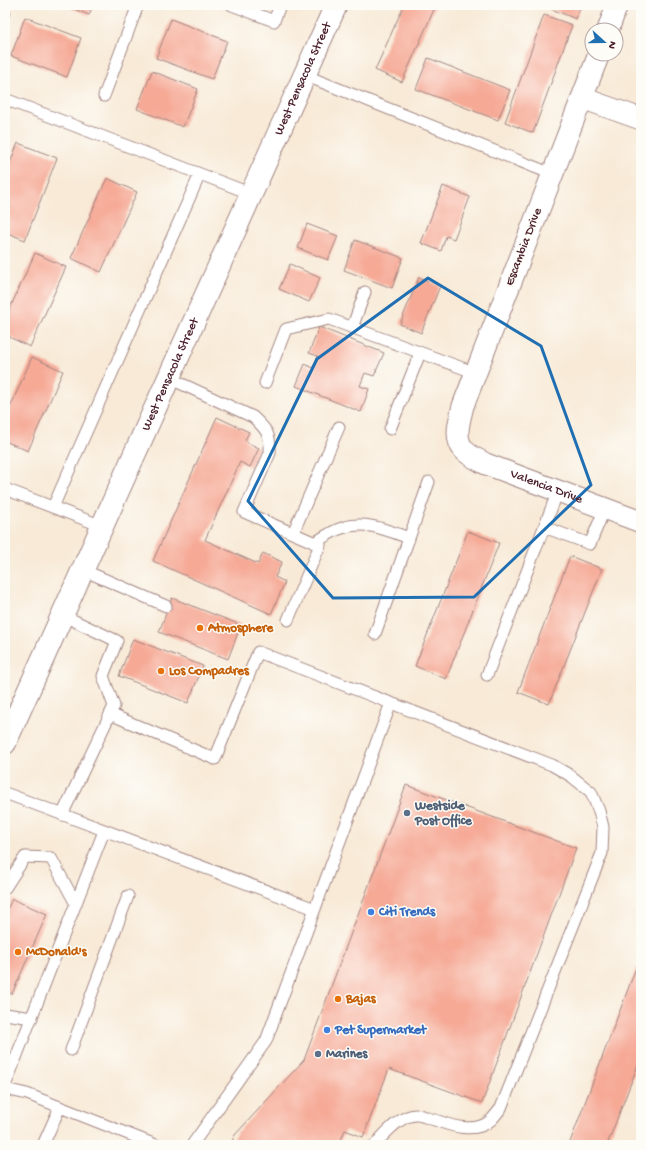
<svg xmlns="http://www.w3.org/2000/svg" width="646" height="1150" font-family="'Gochi Hand',sans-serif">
<rect width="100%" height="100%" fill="#fdfcf7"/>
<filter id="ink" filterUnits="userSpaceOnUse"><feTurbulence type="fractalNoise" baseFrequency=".025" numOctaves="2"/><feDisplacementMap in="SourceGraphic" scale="8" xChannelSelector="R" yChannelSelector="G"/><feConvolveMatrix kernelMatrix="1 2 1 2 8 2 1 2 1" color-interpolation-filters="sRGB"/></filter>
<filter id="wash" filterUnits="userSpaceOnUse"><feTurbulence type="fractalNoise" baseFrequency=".012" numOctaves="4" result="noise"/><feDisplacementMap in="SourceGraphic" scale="16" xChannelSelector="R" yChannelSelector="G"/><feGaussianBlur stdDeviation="0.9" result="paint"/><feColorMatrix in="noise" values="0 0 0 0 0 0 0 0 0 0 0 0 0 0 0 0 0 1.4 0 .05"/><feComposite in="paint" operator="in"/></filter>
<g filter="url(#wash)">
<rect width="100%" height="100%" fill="#f8ead7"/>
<g id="blocks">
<!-- building -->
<path fill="#f6a995" d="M64,5h29l-4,10z
M404,5h32l-34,77 -27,-12z
M550,5h31l-5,14 -27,-11z
M5,9l6,3 -6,14z
M544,15l28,10 -39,108 -28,-11z
M25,17l56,21 -14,39 -56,-21z
M171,19l56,22 -15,38 -56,-21z
M428,58l82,32 -12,30 -82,-31z
M152,71l46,18 -15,38 -46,-18z
M18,143l39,15 -32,82 -20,-8v-57z
M107,178l30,14 -36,80 -30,-14z
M443,186l27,11 -16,42 -8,-3 -5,15 -20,-8z
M307,224l31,12 -10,24 -30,-12z
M355,240l48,18 -11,30 -48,-18z
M35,253l31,14 -36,80 -25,-12v-16z
M290,264l30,14 -11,24 -30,-13z
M419,277l21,9 -19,47 -21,-9z
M319,327l65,26 -10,23 -9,-3 -5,13 9,3 -8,23 -65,-26 9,-22 8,4 5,-12 -9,-3z
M32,357l31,14 -35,80 -23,-10v-22z
M217,417l32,15 -4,8 3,2v1l11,5 -9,19 -10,-5 -35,78 53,24 5,-11 19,9 -7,15 10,5 -14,32 -118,-53z
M468,531l31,12 -53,136 -31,-13z
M570,556l32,13 -53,135 -31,-12z
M172,598l69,27 -13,34 -69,-27z
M133,639l70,27 -15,37 -69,-27z
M406,785l170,63 -94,255 -93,-34 -26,68 -18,-7 -6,15h-108l3,-9 70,-76z
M12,899l35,15 -35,80 -7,-3v-77z
M636,968l5,1v88l-34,88h-38z"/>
</g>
</g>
<g filter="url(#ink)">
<use href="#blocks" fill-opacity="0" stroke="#a18481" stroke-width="1"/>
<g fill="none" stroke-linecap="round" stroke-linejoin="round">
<defs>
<path id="service" d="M232,5l42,16 6,-16
M304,75l248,99
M104,96l34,-91
M5,99l247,95
M352,328l13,-36
M169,378l84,39c13,12 18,17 17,36l-26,59 76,33 -32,75
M265,383l21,-54 43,-10 147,54
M390,429l30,-76
M5,489l97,37
M53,507l147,-333
M544,527l46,17 15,-36
M293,533l46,-106
M314,543c9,-5 18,-12 28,-15 23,-8 45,2 67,10
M83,570l83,36
M375,634l54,-152
M487,675l71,-184
M110,714l105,45 43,-107 294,113 19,11 20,16 8,19 4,16 -1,26 -101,255c-3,4 -6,8 -10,12 -15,14 -40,6 -56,0 -6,-1 -13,-5 -18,-5 -15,-1 -33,19 -42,30
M5,793l310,116
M62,815l52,-109 -11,-30 14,-35 -55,-26
M5,888l20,-31 26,1 25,46
M5,1014l27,4
M71,1050l57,-154
M5,1086l99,-255
M5,1089l22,5 129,51
M43,1145l17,-38
M192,1145l74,-104 125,-338"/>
<g id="minor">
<path d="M608,30l9,-25"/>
<path id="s1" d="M599,54l-136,352c-3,13 -10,32 1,44 5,6 15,10 22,14l155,58"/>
<path d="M582,98l59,21"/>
</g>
<g id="secondary">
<path id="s2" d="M5,743l331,-738"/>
</g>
</defs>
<!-- service casing -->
<use href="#service" stroke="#a18481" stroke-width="13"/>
<!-- minor casing -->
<use href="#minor" stroke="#a18481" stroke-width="23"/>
<!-- secondary casing -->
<use href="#secondary" stroke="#a18481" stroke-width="24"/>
<!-- service -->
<use href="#service" stroke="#fff" stroke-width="11"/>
<!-- minor -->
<use href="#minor" stroke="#fff" stroke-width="21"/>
<!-- secondary -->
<use href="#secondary" stroke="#fff" stroke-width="22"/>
</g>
</g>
<!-- marked area -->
<path fill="none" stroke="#1f6fb2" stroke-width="3" stroke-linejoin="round" d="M428,278l113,68 50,139 -117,112 -141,1 -85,-97 69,-142z"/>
<!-- markers -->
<g fill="#e8710a" stroke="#fdfcf7" stroke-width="1.5">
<circle cx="200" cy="628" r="4"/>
<circle cx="161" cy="671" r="4"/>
<circle cx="18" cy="952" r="4"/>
<circle cx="338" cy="999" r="4"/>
</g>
<g fill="#5c6f8a" stroke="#fdfcf7" stroke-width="1.5">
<circle cx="407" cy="813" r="4"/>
<circle cx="318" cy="1054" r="4"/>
</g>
<g fill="#3f7fe0" stroke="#fdfcf7" stroke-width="1.5">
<circle cx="371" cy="912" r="4"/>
<circle cx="327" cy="1030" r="4"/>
</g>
<g text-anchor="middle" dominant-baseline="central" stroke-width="3" stroke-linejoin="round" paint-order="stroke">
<!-- street labels -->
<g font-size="13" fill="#4a1f2b" stroke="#fdfcf7">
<text stroke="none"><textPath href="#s2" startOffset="728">West Pensacola Street</textPath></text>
<text transform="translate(524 247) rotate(-69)">Escambia Drive</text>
<text stroke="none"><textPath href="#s2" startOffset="404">West Pensacola Street</textPath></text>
<text stroke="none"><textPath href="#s1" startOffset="514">Valencia Drive</textPath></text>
</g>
<!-- food labels -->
<g font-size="13" font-weight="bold" fill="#c56008" stroke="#fdfcf7" text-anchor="start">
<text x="208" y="628">Atmosphere</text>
<text x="169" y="671">Los Compadres</text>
<text x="26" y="952">McDonald's</text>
<text x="346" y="999">Bajas</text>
</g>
<!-- service labels -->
<g font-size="13" font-weight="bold" fill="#4e5e75" stroke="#fdfcf7" text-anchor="start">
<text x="415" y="806">Westside<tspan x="415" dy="15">Post Office</tspan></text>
<text x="326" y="1054">Marines</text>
</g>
<!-- shop labels -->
<g font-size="13" font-weight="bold" fill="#366cbe" stroke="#fdfcf7" text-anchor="start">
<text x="379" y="912">Citi Trends</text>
<text x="335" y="1030">Pet Supermarket</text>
</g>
</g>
<!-- margin -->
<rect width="646" height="1150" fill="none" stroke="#fdfcf7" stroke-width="20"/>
<!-- north arrow -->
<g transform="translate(604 42) rotate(111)"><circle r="19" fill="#fdfcf7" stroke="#b5a4a5"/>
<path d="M0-3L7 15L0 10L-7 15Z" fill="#1f6fb2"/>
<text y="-6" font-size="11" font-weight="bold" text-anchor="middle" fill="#4a1f2b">N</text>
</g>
</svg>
